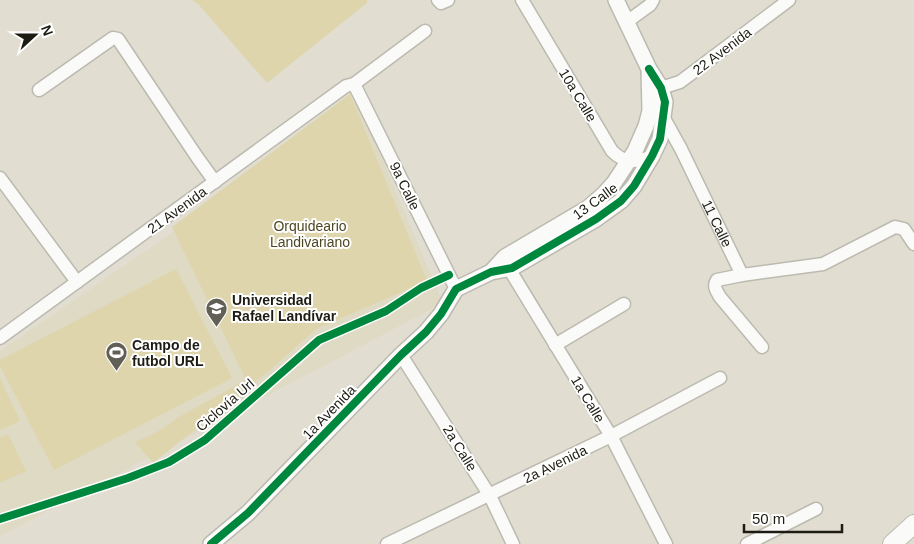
<svg xmlns="http://www.w3.org/2000/svg" width="914" height="544" font-family="Helvetica,sans-serif">
<rect width="100%" height="100%" fill="#e1ded1"/>
<!-- built -->
<path fill="#dfdac3" d="M357,99l86,204 -443,233v-185l240,-165z"/>
<!-- green -->
<path fill="#ded5ad" d="M192,0h175v3l-100,80 -69,-79z
M350,94l77,187 -111,48 -45,40 -118,94 -18,-21c15,-6 29,-13 42,-24l69,-38 -74,-153z
M176,269l56,109 -178,92 -54,-104v-6z
M0,378l20,43 -20,9z
M8,434l18,37 -26,12v-45z"/>
<g fill="none" stroke-linecap="round" stroke-linejoin="round">
<defs>
<g id="minor">
<path d="M438,0l3,3 7,-3"/>
<path d="M522,0l90,151c13,13 24,12 40,5"/>
<path d="M628,21l22,-16 3,-5"/>
<path d="M354,84l102,205"/>
<path d="M39,90l74,-52 5,1 79,118 18,25"/>
<path d="M654,93l7,-5 19,-6 109,-82"/>
<path id="s1" d="M661,113l20,36 61,126 81,-11 72,-37 9,2 10,15"/>
<path d="M0,178l77,104"/>
<path d="M505,262l106,174 55,108"/>
<path d="M742,275l-25,5c-4,6 -1,10 3,17l42,50"/>
<path d="M0,338l346,-252 8,-2 71,-53"/>
<path d="M555,345l69,-41"/>
<path d="M401,355l89,141 23,48"/>
<path d="M387,544l224,-108 109,-58"/>
<path d="M747,544l69,-35"/>
</g>
<path id="tertiary" d="M491,272l14,-15 83,-49 15,-13 11,-12 21,-32 11,-25 4,-15 -1,-42 -33,-69
M211,544l37,-31 153,-158 25,-23 15,-18 15,-25 35,-17 21,-4 84,-49 25,-18 13,-15 18,-30 8,-17 5,-37 -4,-14 -12,-19"/>
<path id="secondary" d="M892,544l22,-20"/>
</defs>
<!-- minor casing -->
<use href="#minor" stroke="#bcbab0" stroke-width="15"/>
<!-- tertiary casing -->
<use href="#tertiary" stroke="#bcbab0" stroke-width="18"/>
<!-- secondary casing -->
<use href="#secondary" stroke="#bcbab0" stroke-width="20"/>
<!-- minor -->
<use href="#minor" stroke="#fafaf8" stroke-width="12"/>
<!-- tertiary -->
<use href="#tertiary" stroke="#fafaf8" stroke-width="15"/>
<!-- secondary -->
<use href="#secondary" stroke="#fafaf8" stroke-width="18"/>
<defs>
<path id="cycleway" d="M0,519l128,-41 41,-16 36,-22 114,-100 67,-29 35,-23 28,-13
M211,544l37,-31 153,-158 25,-23 15,-18 15,-25 35,-17 21,-4 84,-49 25,-18 13,-15 18,-30 8,-17 5,-37 -4,-14 -12,-19"/>
</defs>
<!-- cycleway casing -->
<use href="#cycleway" stroke="#fff" stroke-width="11"/>
<!-- cycleway -->
<use href="#cycleway" stroke="#00873e" stroke-width="8"/>
</g>
<!-- icons -->
<defs>
<symbol id="university-pin" viewBox="-11 -11 22 30"><path d="M0 17L-7.5 6A9.5 9.5 0 1 1 7.5 6Z" fill="#626056" stroke="#fff"/><path d="M0-5L7-2L0 1L-7-2ZM-4 1L0 2.5L4 1V4Q0 6-4 4Z" fill="#fff"/></symbol>
<symbol id="stadium-pin" viewBox="-11 -11 22 30"><path d="M0 17L-7.5 6A9.5 9.5 0 1 1 7.5 6Z" fill="#626056" stroke="#fff"/><path d="M0-5a6.5 5 0 1 0 0 10a6.5 5 0 1 0 0-10ZM-3.5-1.8h7v3.6h-7Z" fill="#fff"/></symbol>
</defs>
<g fill-rule="evenodd">
<use href="#university-pin" x="204" y="296" width="25" height="34"/>
<use href="#stadium-pin" x="104" y="340" width="25" height="34"/>
</g>
<g text-anchor="middle" dominant-baseline="central" stroke-width="4" stroke-linejoin="round" paint-order="stroke">
<!-- street labels -->
<g font-size="14" fill="#1d1c13" stroke="#fff">
<text transform="translate(722 51) rotate(-37)">22 Avenida</text>
<text transform="translate(578 95) rotate(59)">10a Calle</text>
<text transform="translate(405 186) rotate(64)">9a Calle</text>
<text transform="translate(595 201) rotate(-36)">13 Calle</text>
<text transform="translate(177 210) rotate(-36)">21 Avenida</text>
<text stroke="none"><textPath href="#s1" startOffset="124">11 Calle</textPath></text>
<text transform="translate(588 399) rotate(59)">1a Calle</text>
<text transform="translate(225 405) rotate(-41)">Ciclovía Url</text>
<text transform="translate(329 412) rotate(-46)">1a Avenida</text>
<text transform="translate(460 448) rotate(58)">2a Calle</text>
<text transform="translate(555 464) rotate(-26)">2a Avenida</text>
</g>
<!-- park labels -->
<g font-size="14" fill="#4e4721" stroke="#fff">
<text x="310" y="226">Orquideario<tspan x="310" dy="16">Landivariano</tspan></text>
</g>
<!-- poi labels -->
<g font-size="14" font-weight="bold" fill="#1d1c13" stroke="#fff" text-anchor="start">
<text x="232" y="300">Universidad<tspan x="232" dy="16">Rafael Landívar</tspan></text>
<text x="132" y="345">Campo de<tspan x="132" dy="16">futbol URL</tspan></text>
</g>
</g>
<!-- north arrow -->
<g transform="translate(35 35) rotate(69)" stroke="#ffffff" stroke-width="4" paint-order="stroke">
<path d="M0-4L9 19L0 12L-9 19Z" fill="#1d1c13"/>
<text y="-8" font-size="14" font-weight="bold" text-anchor="middle" fill="#1d1c13">N</text>
</g>
<!-- scale -->
<path d="M744 524v8h98v-8" fill="none" stroke="#1d1c13" stroke-width="2.5"/>
<text x="752" y="524" font-size="15" fill="#1d1c13" stroke="#ffffff" stroke-width="4" paint-order="stroke">50 m</text>
</svg>
